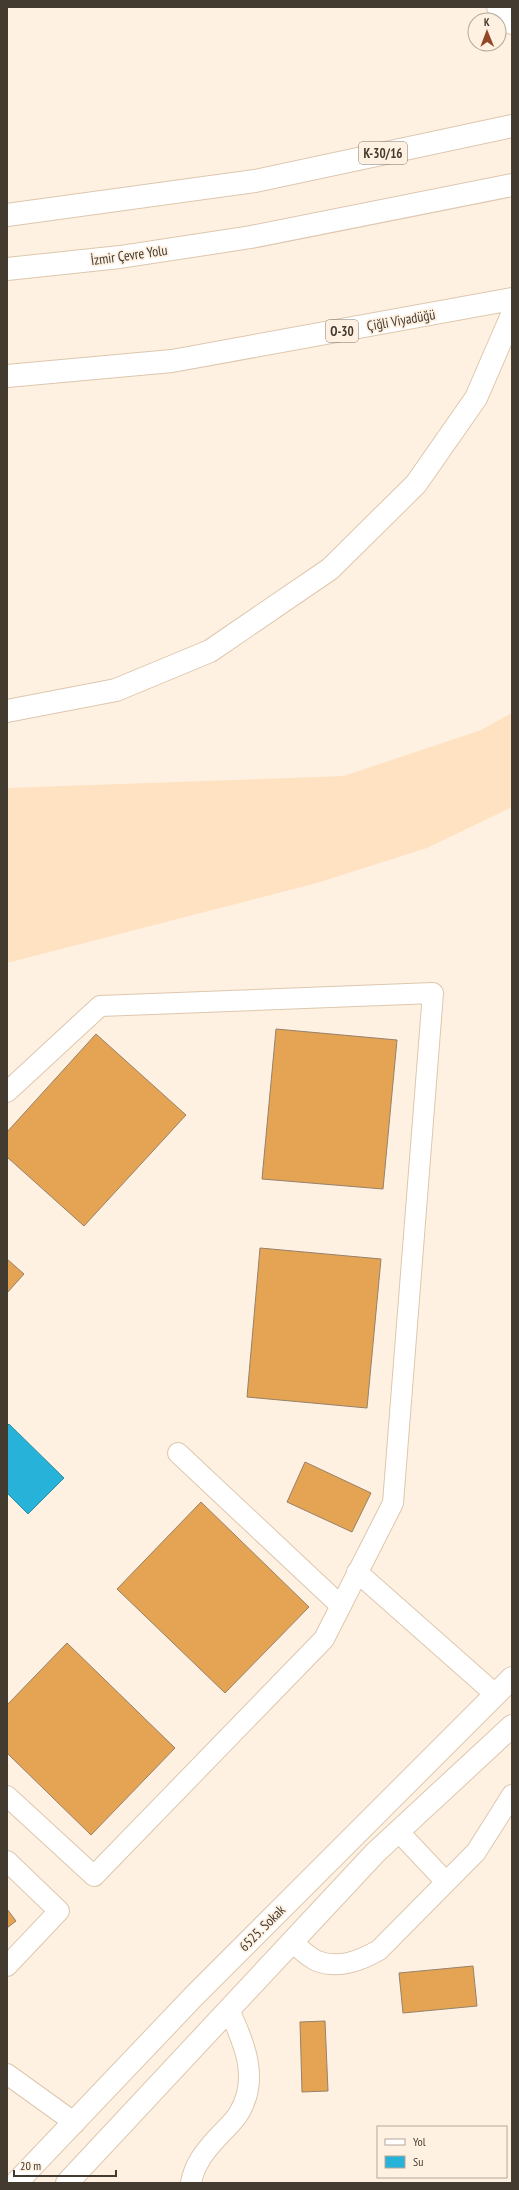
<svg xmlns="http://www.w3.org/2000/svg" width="519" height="2190" font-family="'PT Sans Narrow',sans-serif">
<rect width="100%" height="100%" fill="#fff1e1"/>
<!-- built -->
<path fill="#fee2c1" d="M512,713v94l-85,41 -110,35 -310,80v-175l337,-12 137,-46z"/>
<!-- water -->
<path fill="#27b2d9" stroke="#308ea6" d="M9,1424l55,54 -36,36 -21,-21v-67z"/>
<!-- building -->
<path fill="#e4a453" stroke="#96816a" d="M276,1029l121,11 -14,149 -121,-10z
M96,1034l90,81 -102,111 -77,-69v-25z
M260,1248l121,11 -14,149 -120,-11z
M7,1259l17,15 -17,19z
M305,1462l66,31 -19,39 -65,-30z
M201,1502l108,105 -84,86 -108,-104z
M67,1643l108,105 -84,87 -84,-82v-48z
M7,1909l9,12 -9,7z
M473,1966l4,40 -74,7 -4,-40z
M325,2021l3,70 -26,1 -2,-70z"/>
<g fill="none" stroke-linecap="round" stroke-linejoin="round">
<defs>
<path id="service" d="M7,1092l93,-86 333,-13 -40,510 -69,136 -230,237 -87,-80
M178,1453l163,153
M357,1572l138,122
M398,1831l48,51
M7,1861l52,50 -52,55
M292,1942c7,6 16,15 25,19 22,8 43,0 62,-11l97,-98 36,-57
M7,2074l68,49
M191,2183c3,-18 14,-32 26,-45 7,-8 17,-16 22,-25 21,-35 5,-70 -10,-103"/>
<path id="tertiary" d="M16,2183l178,-187 318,-318
M67,2183l308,-330 137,-127"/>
<path id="primary" d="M498,7l14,16
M7,711l109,-21 94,-39 120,-82 86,-85 60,-86 36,-83"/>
<path id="motorway" d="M7,215l248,-34 257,-55
M7,269l113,-12 131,-20 261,-52
M7,376l165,-15 340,-62"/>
</defs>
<!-- service casing -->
<use href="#service" stroke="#ddc7ae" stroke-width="22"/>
<!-- tertiary casing -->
<use href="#tertiary" stroke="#ddc7ae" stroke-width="24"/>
<!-- primary casing -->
<use href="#primary" stroke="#ddc7ae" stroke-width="24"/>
<!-- motorway casing -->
<use href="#motorway" stroke="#ddc7ae" stroke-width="24"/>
<!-- service -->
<use href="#service" stroke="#fff" stroke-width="20"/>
<!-- tertiary -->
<use href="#tertiary" stroke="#fff" stroke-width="22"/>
<!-- primary -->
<use href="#primary" stroke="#fff" stroke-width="22"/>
<!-- motorway -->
<use href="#motorway" stroke="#fff" stroke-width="22"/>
</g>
<g text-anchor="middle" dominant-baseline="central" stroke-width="3.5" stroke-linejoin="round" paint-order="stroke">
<!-- shield labels -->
<g fill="#fff1e1" stroke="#7c7265" stroke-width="1">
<rect x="359" y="142" width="48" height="22" rx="3"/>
<rect x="326" y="320" width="32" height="22" rx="3"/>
</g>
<g font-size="13" font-weight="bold" fill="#443b30">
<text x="383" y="153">K-30/16</text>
<text x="342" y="331">O-30</text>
</g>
<!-- street labels -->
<g font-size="14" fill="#443b30" stroke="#fff1e1">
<text transform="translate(129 255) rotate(-8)">İzmir Çevre Yolu</text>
<text transform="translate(401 320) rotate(-10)">Çiğli Viyadüğü</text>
<text transform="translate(262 1928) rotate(-45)">6525. Sokak</text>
</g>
</g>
<!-- border -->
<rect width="519" height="2190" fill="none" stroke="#443b30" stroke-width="16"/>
<!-- legend -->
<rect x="377" y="2126" width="130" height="52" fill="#fff1e1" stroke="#b4a89a"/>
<rect x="385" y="2139" width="20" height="6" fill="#ffffff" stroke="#b4a89a"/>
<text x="413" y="2146" font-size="12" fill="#443b30">Yol</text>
<rect x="385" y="2156" width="20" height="12" fill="#27b2d9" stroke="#b4a89a"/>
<text x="413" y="2166" font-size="12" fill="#443b30">Su</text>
<!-- north arrow -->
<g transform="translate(487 32) rotate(359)"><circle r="19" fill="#fff1e1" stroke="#b4a89a"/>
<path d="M0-3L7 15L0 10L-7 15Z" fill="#904827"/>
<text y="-6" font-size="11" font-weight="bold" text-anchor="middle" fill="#443b30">K</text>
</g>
<!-- scale -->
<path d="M14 2170v6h102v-6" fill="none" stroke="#443b30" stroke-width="2"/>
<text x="20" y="2170" font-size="12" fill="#443b30" stroke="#fff1e1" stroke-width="3" paint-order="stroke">20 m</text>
</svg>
